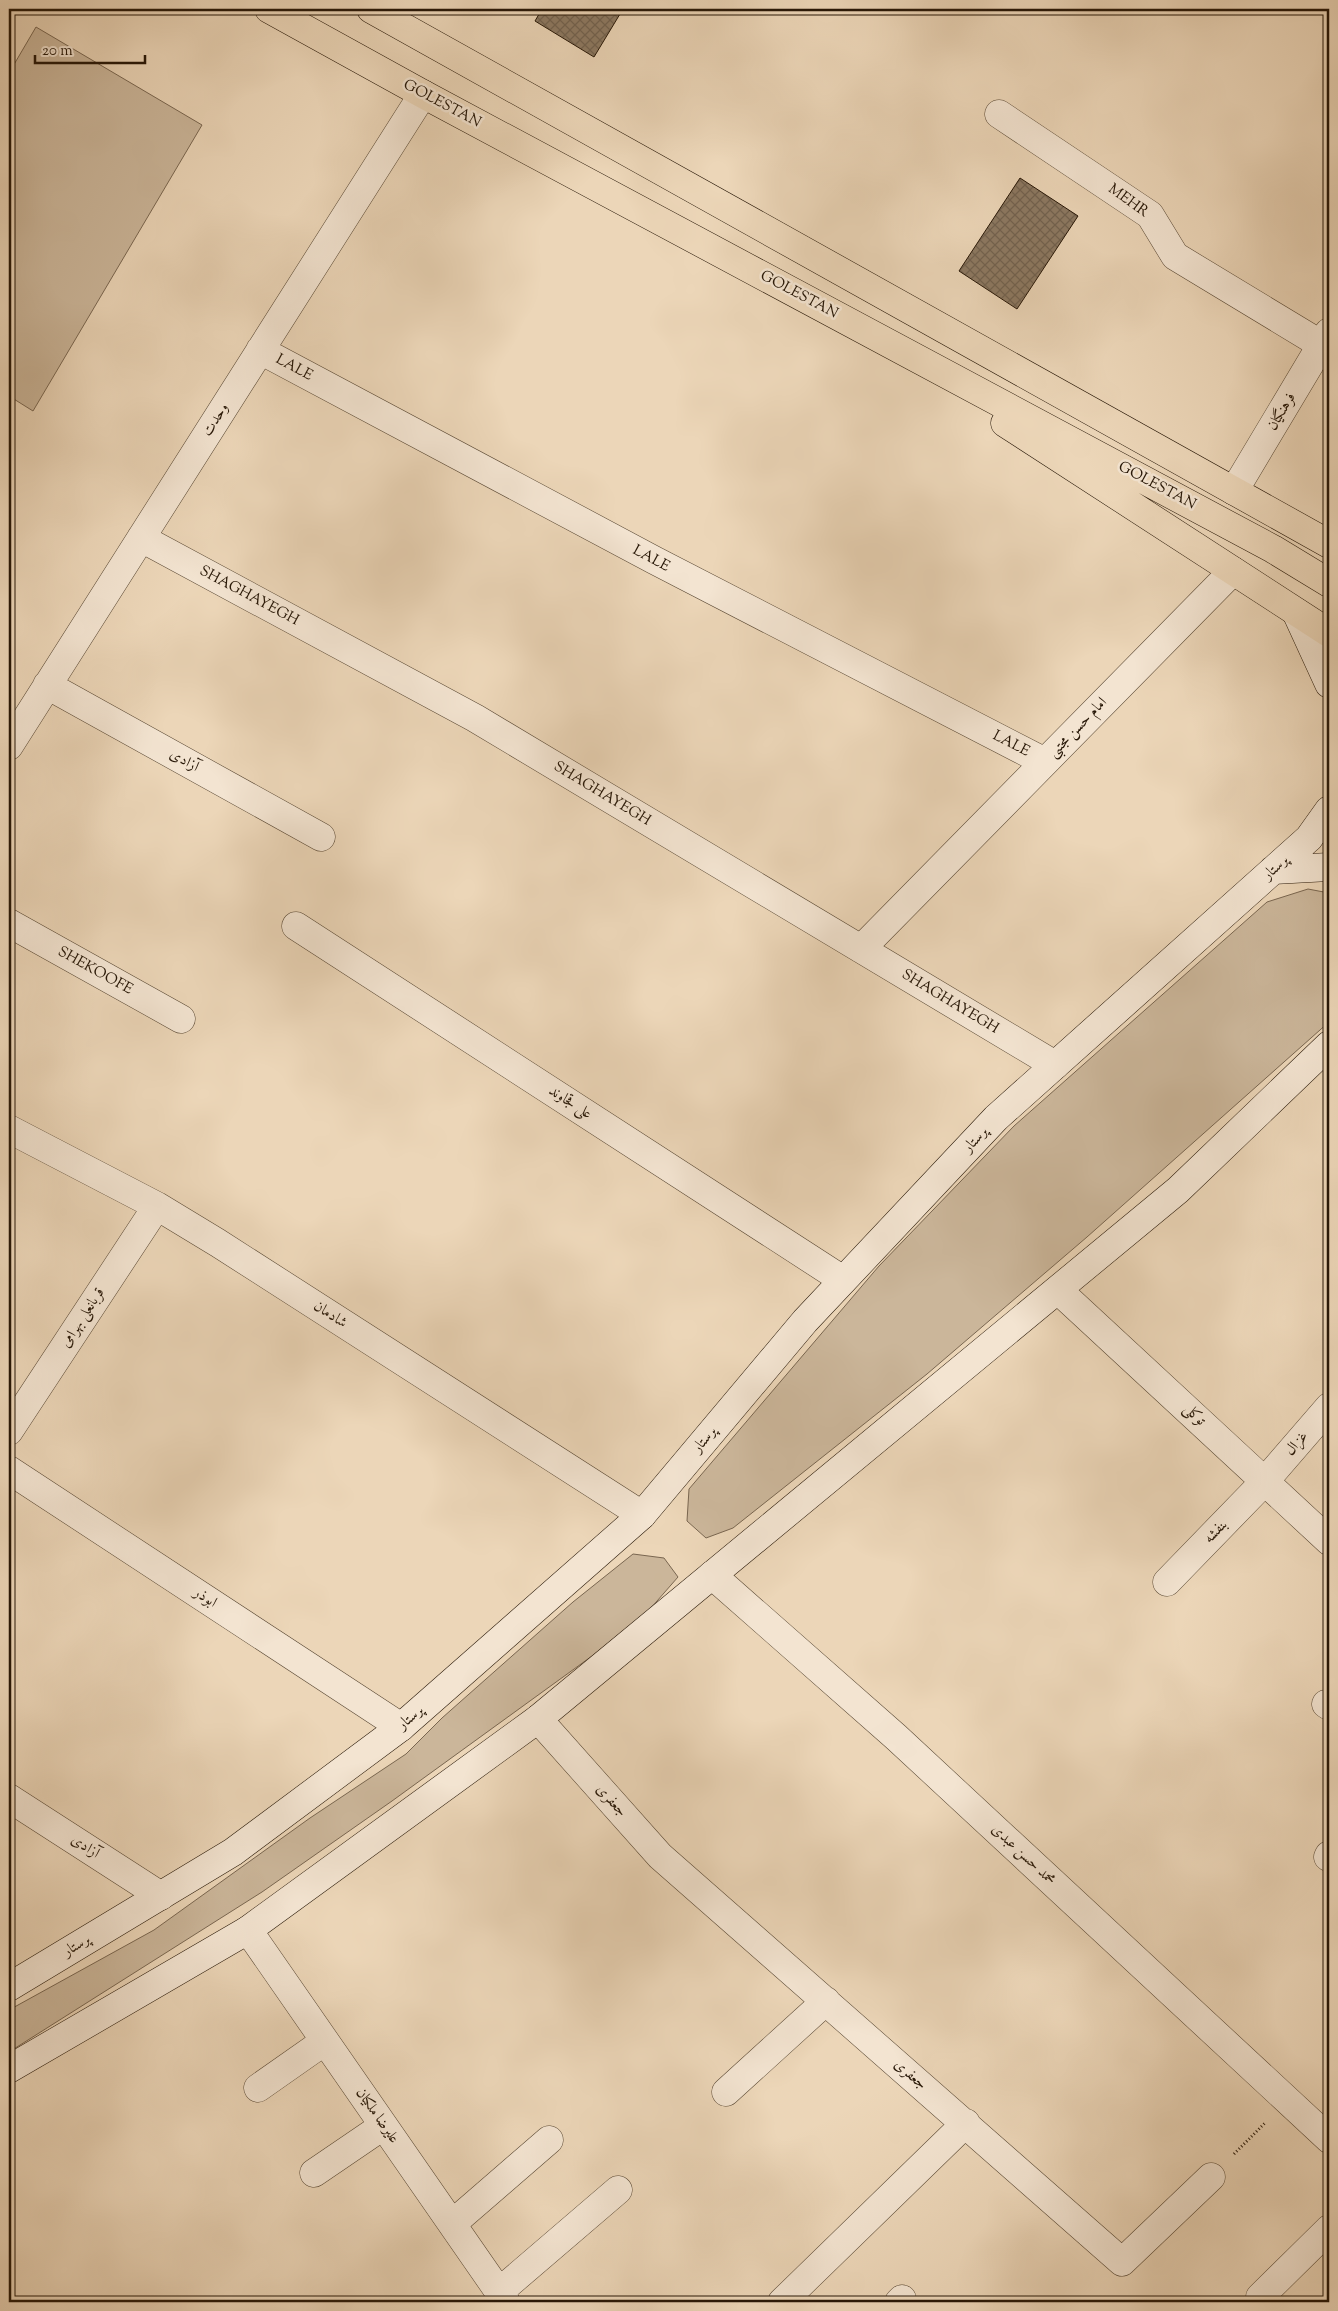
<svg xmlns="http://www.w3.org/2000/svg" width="1338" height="2311" font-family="'Sorts Mill Goudy',Amiri,serif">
<defs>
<pattern id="building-cross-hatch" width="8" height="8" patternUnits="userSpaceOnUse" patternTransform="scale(1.25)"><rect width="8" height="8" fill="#8d7a63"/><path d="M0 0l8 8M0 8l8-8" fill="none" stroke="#736350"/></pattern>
</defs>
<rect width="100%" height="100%" fill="#ecd6b8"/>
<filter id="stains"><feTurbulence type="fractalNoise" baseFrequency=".004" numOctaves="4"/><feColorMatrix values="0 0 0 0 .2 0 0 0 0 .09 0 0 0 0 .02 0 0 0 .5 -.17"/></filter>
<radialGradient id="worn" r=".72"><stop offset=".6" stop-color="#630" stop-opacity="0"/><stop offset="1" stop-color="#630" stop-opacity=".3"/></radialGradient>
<!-- green -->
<path fill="#cbb69a" stroke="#796650" d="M36,27l166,98 -169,286 -24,-15v-323z
M1308,889l21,4v129l-242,215 -160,137 -194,154 -27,10 -19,-17 2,-32 190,-223 135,-140 253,-224z
M633,1554l31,4 14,19 -28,32 -58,47 -200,145 -130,91 -253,160v-42l145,-80 156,-112 96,-64 36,-36 131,-116z"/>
<!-- building -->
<path fill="url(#building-cross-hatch)" stroke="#271707" d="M542,9h81l-29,48 -59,-36z
M1020,178l58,38 -61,93 -58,-38z"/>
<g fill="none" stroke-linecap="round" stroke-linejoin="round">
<defs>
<path id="minor" d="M999,114l151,101 25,41 147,89
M260,350l394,210 391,202
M1234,491l95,-159
M141,538l334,180 580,347
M47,685l274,152
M9,746l414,-652
M9,923l172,96
M296,926l547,354
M861,949l372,-378
M9,1129l148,77 61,37 424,272
M1058,1290l271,251
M9,1431l148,-225
M9,1470l392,257
M712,1575l184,162 433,402
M1167,1582l98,-101 64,-74
M1326,1704l3,2
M538,1719l122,137 462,406 89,-85
M9,1798l152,98
M1328,1857l1,-2
M248,1930l258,372
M258,2088l67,-47
M726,2092l100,-91
M314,2173l69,-47
M452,2224l97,-84
M499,2292l119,-102
M1260,2297l69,-68
M782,2302l184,-179
M899,2302l3,-3"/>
<path id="secondary" d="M1296,612l33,72
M1273,870l56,-3
M9,1987l224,-135 168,-125 241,-212 163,-194 191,-203 313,-280 20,-28
M9,2069l239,-139 290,-211 640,-529 151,-145"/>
<path id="primary" d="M269,9l154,85 850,455 56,34
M371,9l958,535
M1005,423l324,210"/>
</defs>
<!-- minor casing -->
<use href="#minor" stroke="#584733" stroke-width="29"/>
<!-- secondary casing -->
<use href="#secondary" stroke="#271707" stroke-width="29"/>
<!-- primary casing -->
<use href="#primary" stroke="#271707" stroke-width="29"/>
<!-- path -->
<path stroke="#271707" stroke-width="3" stroke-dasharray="1 2.5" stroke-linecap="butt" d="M1234,2154l31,-31"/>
<!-- minor -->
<use href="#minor" stroke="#f3e4d1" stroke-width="28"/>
<!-- secondary -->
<use href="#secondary" stroke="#f3e4d1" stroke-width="28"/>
<!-- primary -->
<use href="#primary" stroke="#ecd6b8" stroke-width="28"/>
</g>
<g text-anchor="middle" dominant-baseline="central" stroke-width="5" stroke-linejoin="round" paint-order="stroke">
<!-- street labels -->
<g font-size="15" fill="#271707" stroke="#f3e4d1">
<text transform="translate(442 104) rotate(28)">GOLESTAN</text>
<text transform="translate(1128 201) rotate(36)">MEHR</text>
<text transform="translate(799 295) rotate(28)">GOLESTAN</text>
<text transform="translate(294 368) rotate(28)">LALE</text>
<text transform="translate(1282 412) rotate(-59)">فرهنگیان</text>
<text transform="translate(216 420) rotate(-58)">وحدت</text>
<text transform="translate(1157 486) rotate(28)">GOLESTAN</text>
<text transform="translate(651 559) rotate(28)">LALE</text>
<text transform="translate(249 596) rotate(28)">SHAGHAYEGH</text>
<text transform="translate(1078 728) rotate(-46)">امام حسن مجتبی</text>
<text transform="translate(1011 744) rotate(27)">LALE</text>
<text transform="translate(184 761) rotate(29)">آزادی</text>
<text transform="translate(602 794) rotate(31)">SHAGHAYEGH</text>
<text transform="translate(1276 868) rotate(-42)">پرستار</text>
<text transform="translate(95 971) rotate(29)">SHEKOOFE</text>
<text transform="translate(950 1002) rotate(31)">SHAGHAYEGH</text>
<text transform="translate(570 1103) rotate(33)">علی قجاوند</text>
<text transform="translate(976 1140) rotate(-47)">پرستار</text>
<text transform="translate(330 1315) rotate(33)">شادمان</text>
<text transform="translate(83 1318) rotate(-57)">قربانعلی بهرامی</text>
<text transform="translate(1194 1415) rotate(43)">توکلی</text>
<text transform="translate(705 1440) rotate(-50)">پرستار</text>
<text transform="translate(1297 1444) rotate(-49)">غزال</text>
<text transform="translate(1216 1532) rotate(-46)">بنفشه</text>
<text transform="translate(205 1598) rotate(33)">ابوذر</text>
<text transform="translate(411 1718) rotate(-40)">پرستار</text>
<text transform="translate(611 1801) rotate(48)">جعفری</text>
<text transform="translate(85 1847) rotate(33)">آزادی</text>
<text transform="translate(1023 1855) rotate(43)">محمد حسن عبدی</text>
<text transform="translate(77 1946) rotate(-31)">پرستار</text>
<text transform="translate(910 2075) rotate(41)">جعفری</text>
<text transform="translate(377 2116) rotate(55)">علیرضا ملکیان</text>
</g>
</g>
<!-- margin -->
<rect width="1338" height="2311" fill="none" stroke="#ecd6b8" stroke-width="30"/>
<rect x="10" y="10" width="1318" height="2291" fill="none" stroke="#271707" stroke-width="2.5"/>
<rect x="15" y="15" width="1308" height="2281" fill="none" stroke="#271707"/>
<!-- scale -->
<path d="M35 55v8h110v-8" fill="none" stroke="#271707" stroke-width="2.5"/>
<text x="42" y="55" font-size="15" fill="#271707" stroke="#f3e4d1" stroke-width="4" paint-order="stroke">20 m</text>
<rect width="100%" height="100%" filter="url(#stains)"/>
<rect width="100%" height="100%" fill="url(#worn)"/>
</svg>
